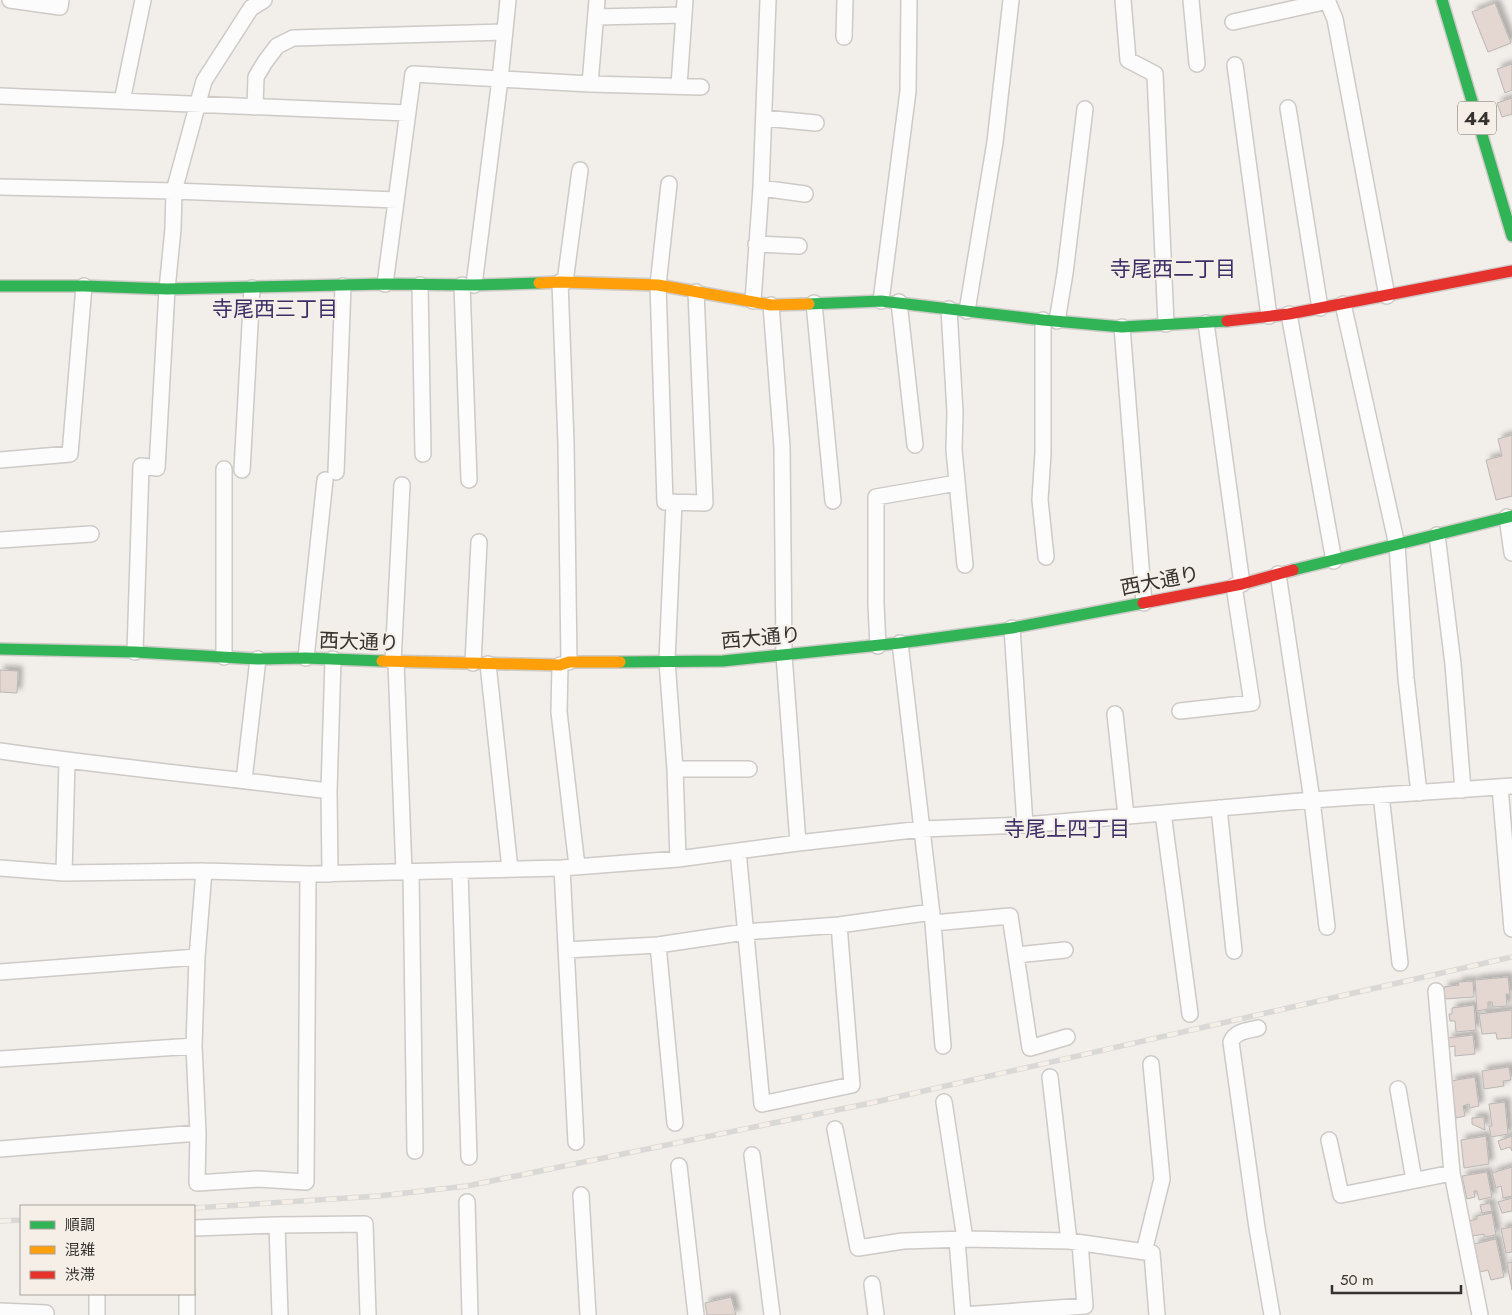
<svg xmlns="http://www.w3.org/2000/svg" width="1512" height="1315" font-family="Jost,'Noto Sans JP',sans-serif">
<defs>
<filter id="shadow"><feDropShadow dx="4.5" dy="-4.5" stdDeviation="2.5" flood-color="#0004"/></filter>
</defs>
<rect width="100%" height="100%" fill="#f2eeea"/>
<!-- building -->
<path fill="#e4d6d0" stroke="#bab7b4" filter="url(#shadow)" d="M1495,3l16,40 -23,9 -16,-40z
M1512,64v26l-7,3 -8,-24z
M1512,98v16l-10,3 -5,-14z
M1512,435v61l-16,4 -10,-40 16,-4 -4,-17z
M0,670l18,1 -1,22 -17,-1z
M1508,977l2,17h-4l1,12 -14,1 -1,-5h-4v7l-11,2 -2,-31z
M1473,981l1,16 -29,2 -1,-12 15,-2 -1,-3z
M1474,1005l2,25 -20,2 -1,-11h-5l-1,-7h3v-6z
M1512,1010v28l-15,1 -1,-6 -14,1 -3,-20z
M1473,1035l2,19 -20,2v-10l-6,1 -1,-9z
M1509,1067l2,13 -8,1 1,5 -20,3 -2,-18z
M1475,1077l4,29 -9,2 -1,-4 -6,2 2,10 -9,2 -5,-37z
M1505,1102l3,32 -17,3 -2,-11h3l-3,-22z
M1484,1117l1,13 -13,-6v-6z
M1486,1136l3,28 -25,4 -3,-28z
M1512,1136v15l-2,-4 -9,3 -3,-9z
M1512,1167v29l-9,2 -2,-12 -5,2 -4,-15z
M1487,1172l5,25 -13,3 -2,-9h-3l1,6 -8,2 -5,-23z
M1512,1198v13l-10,2 -4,-11z
M1490,1203l2,8 -10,2 -2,-8z
M1492,1213l4,22 -12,2v-3l-11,2 -4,-15 8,-2v-3z
M1512,1227v25l-6,1 -5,-24z
M1496,1239l8,38 -13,3 -3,-10 -8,2 -6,-28z
M1512,1262v28l-5,-27z
M731,1297l5,18h-29l-2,-12z"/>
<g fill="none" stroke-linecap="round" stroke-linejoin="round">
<defs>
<path id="street" d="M10,0l50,7 1,-7
M1123,0l5,60 27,14 11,250
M1191,0l6,64
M1327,0l8,19 52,277
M596,17l88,-2
M1233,22l95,-21
M844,37l1,-37
M1235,65l34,251
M590,84l111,3
M679,86l6,-86
M0,96l407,17
M122,101l21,-101
M255,107l1,-30 9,-15 12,-16 16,-8 211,-6
M1288,108l32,200
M764,118l52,5
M669,184l-11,101 7,217 40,1 -9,-211
M0,187l174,4 222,9
M761,188l44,6
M756,244l43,2
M560,282l6,161 3,219
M565,282l15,-112
M385,284l28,-210 177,10 7,-84
M420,285l3,169
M462,285l7,195
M474,285l26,-206 8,-79
M753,301l8,-113 7,-188
M881,301l27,-210 1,-91
M899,302l16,143
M814,303l19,198
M1343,304l54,241 9,133 13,115
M771,305l11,142 2,208 14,188
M949,309l6,103 -1,38 11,115
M967,311l28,-169 16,-142
M1289,314l45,247
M1043,320v133l-3,47 6,57
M1057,321l8,-48 20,-164
M1206,323l36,261
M1122,327l22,276
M0,460l70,-6 14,-168
M224,469v188
M242,470l10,-182
M336,472l7,-186
M674,502l-7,159 8,108 3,90
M1507,517l5,36
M1437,535l16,129 10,126
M0,540l91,-6
M1278,574l34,226 15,127
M1012,628l13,197
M900,643l33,280 10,123
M878,646l-2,-42v-107l81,-14
M135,652l6,-186 16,2 10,-179 6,-60 1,-38 30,-110 47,-73 13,-8
M306,658l19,-178
M393,662l9,-177
M396,662l8,210
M473,663l6,-121
M488,664l22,205
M560,665l-1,47 18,154
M1180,711l72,-8 -18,-117
M1115,714l11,102
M0,751c109,16 219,26 329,40
M675,769h74
M244,780l14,-121
M1500,787l12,142
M1381,795l19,168
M1219,808l15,143
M1163,813l27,201
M738,851l24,253 90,-19 -13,-160
M0,868l64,5 140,-2 104,3 254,-6 116,-9 120,-16 124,-14 103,-4 287,-25 200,-14
M562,868l14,274
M460,871l9,286
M411,872l4,279
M64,873l3,-112
M330,874l-1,-83 4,-132
M933,923l77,-7 20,132 37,-11
M658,945l17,178
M566,950l92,-5 87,-13 94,-7 93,-13
M1016,955l49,-5
M0,972l197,-15
M1436,991l16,182 28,142
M1258,1028c-11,3 -23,3 -27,14l26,186 15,87
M0,1059l194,-13
M1050,1077l19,164
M1398,1089l16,91
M944,1102l21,137
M835,1129l23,119 45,-7 62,-2 104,2 83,12 5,62
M198,1133l-1,50 61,-4 48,3 2,-308
M1329,1140l12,55 111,-22
M0,1149l198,-16 -4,-87 3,-89 7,-86
M752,1155l20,160
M679,1166l17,149
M581,1195l7,120
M467,1202l3,113
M277,1225l3,90
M194,1228l83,-3 88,-1 3,91
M957,1240l6,75
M1144,1252l18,-73 -11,-115
M872,1284l4,31
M97,1294v21
M187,1294v21
M0,1311l46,2v2
M963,1315l122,-9 -5,-63"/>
<path id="fast" d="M1442,0l70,236
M0,286h84l83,3 218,-5 89,1 65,-2
M809,304l72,-3 162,19 79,7 105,-6
M1293,570l219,-54
M0,649l135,3 123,7 48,-1 76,3
M620,662l103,-1 177,-18 112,-15 131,-25"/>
<path id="slow" d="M539,283l21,-1 98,3 113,20 38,-1
M382,661l178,4 9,-3h51"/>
<path id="jam" d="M1227,321l62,-7 223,-43
M1143,603l99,-19 51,-14"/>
</defs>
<!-- street casing -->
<use href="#street" stroke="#cdcac7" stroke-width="18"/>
<!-- fast casing -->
<use href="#fast" stroke="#cdcac7" stroke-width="14"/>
<!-- slow casing -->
<use href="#slow" stroke="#cdcac7" stroke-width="14"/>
<!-- jam casing -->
<use href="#jam" stroke="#cdcac7" stroke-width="14"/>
<!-- street -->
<use href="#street" stroke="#fdfcfc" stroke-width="15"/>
<!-- fast -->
<use href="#fast" stroke="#30b455" stroke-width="11"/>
<!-- slow -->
<use href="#slow" stroke="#ff9f0a" stroke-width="11"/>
<!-- jam -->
<use href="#jam" stroke="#e5322d" stroke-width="11"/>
<defs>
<path id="rail" d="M194,1208l185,-12 88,-10 404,-83 641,-146
M0,1221l21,-1"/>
</defs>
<!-- rail casing -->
<use href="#rail" stroke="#d9d8d6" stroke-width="5.5"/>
<!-- rail -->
<use href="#rail" stroke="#f5efe7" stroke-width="4" stroke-dasharray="11" stroke-linecap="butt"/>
</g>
<g text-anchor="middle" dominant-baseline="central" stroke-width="4" stroke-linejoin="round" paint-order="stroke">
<!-- shield labels -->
<rect fill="#f5efe7" stroke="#6f6b66" stroke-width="1" x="1458" y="101.5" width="38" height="33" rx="4"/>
<g font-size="19" font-weight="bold" fill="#35322f">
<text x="1477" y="118">44</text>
</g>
<!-- street labels -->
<g font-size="20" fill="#35322f" stroke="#f5efe7">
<text transform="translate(1160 581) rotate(-11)">西大通り</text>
<text transform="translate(761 638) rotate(-5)">西大通り</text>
<text transform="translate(359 642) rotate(2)">西大通り</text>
</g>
<!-- neighbourhood labels -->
<g font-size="21" fill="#3a2e69" stroke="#f5efe7">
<text x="1173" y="269">寺尾西二丁目</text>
<text x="275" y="309">寺尾西三丁目</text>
<text x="1067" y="829">寺尾上四丁目</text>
</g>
</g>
<!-- legend -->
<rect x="20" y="1205" width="175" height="90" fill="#f5efe7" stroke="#a8a39d"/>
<rect x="30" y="1221" width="25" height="8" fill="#30b455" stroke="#a8a39d"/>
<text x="65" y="1230" font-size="15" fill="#35322f">順調</text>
<rect x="30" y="1246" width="25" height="8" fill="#ff9f0a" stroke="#a8a39d"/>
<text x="65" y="1255" font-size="15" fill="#35322f">混雑</text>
<rect x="30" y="1271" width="25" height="8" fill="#e5322d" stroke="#a8a39d"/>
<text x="65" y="1280" font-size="15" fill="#35322f">渋滞</text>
<!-- scale -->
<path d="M1332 1285v8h129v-8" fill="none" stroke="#35322f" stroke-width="2.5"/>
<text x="1340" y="1285" font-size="15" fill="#35322f" stroke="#f5efe7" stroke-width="4" paint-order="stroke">50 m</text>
</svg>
